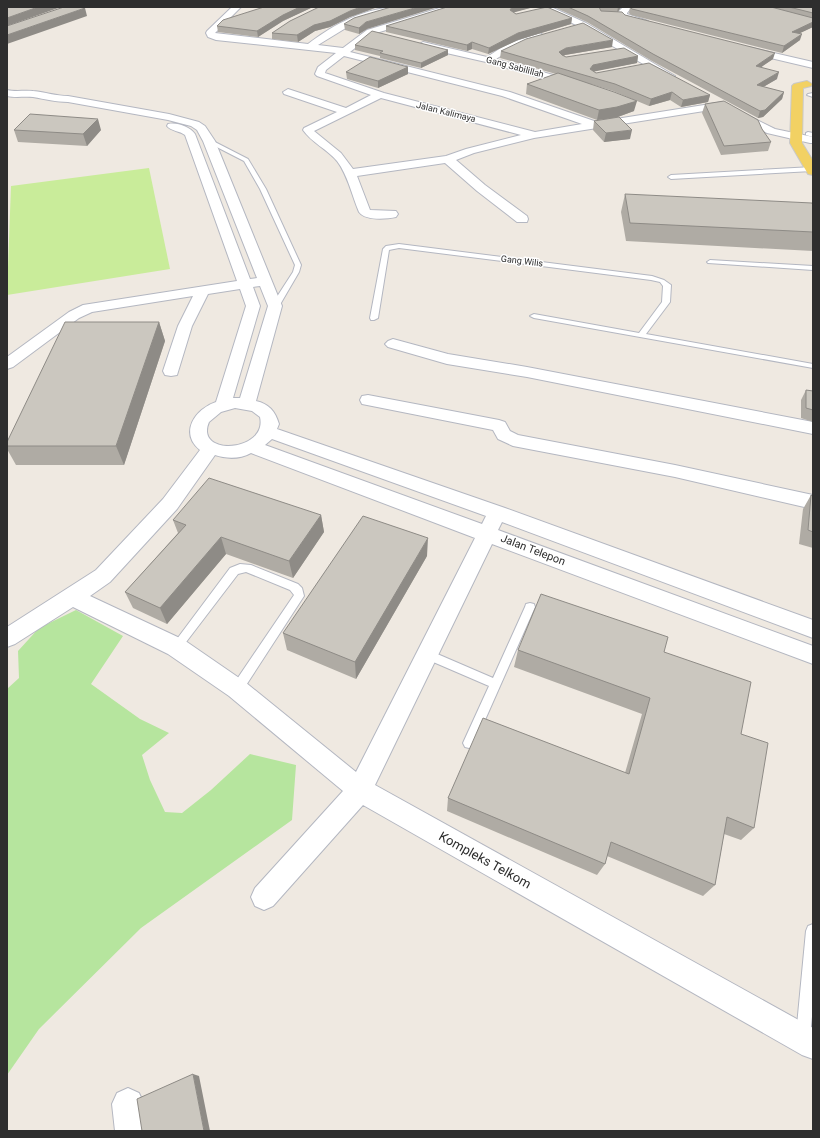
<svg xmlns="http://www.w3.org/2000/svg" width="820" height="1138" font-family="Roboto,sans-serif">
<rect width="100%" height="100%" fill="#efe9e1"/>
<!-- green -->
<path fill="#b6e59e" d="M76,610l47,26 -32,48 49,35 29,14 -27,22 8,25 15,32 17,1 29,-23 39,-36 46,11 -4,55 -151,108 -102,101 -32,46v-386l12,-11 -1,-27 21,-23z"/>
<!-- pitch -->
<path fill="#c9ec9a" d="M149,168l21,101 -163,26 4,-109z"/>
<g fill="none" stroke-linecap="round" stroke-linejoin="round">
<defs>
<path id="lane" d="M813,93v4l-6,-2 1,-1z
M808,132l5,1v4l-7,-2v-2z
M207,140h4l37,19 18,30 35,76 -2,7 -21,36h-6l-1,-2 22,-34 2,-7 -35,-76 -16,-28 -37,-19z
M813,167l-1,4 -141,8 -3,-2 3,-2z
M399,244l253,32 12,4 7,5 -1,17 -24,32 167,30v4l-279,-50 -4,-2 4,-2 105,19 23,-31 1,-16 -3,-4 -9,-2 -252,-32 -10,2 -11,68 -4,2h-3l-1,-2 13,-69 3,-3z
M710,260l103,6v4l-105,-7 -1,-1z
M240,564l11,1 47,19 4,4 2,8 -63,97 -4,1 -4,-1 -2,-4 2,-4 61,-90 -4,-5 -44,-18 -8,2 -58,76 -4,2 -4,-2 -1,-3 59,-79z
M530,603l4,1 1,3 -62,140 -4,1 -4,-1 -2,-4 26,-57 -65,-28 -1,-3 1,-3 4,-2 65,28 32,-71 1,-3z
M813,924v83l-3,29 -2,5 -5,2 -5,-2 -2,-5 10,-105 2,-5z"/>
<path id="street" d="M232,7h9l-26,26 93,11c26,-20 58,-37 92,-37l-1,2 -45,14 -36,22 25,3 24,-18 76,-23h13l-1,2 -82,25 -23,18 160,40 87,30 126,-20 5,3 -5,3 -189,30 -60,15 -18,7 29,25 42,31 1,3 -1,3h-10l-40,-31 -32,-28 -88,13 13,34 26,1 2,3 -2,3c-9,2 -31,4 -37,-5 -7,-16 -11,-37 -22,-51 -10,-12 -25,-18 -34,-31l1,-2 33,-16 -53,-18 -1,-2 5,-3 58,19 25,-13 -54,-19 -2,-2 3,-7 18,-14 -120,-13 -8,-3 -2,-4 1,-2zM344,56l158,40 80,28 -47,8 -151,-39 -59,-20 1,-3zM381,98l140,37 -55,14 -20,7 -93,13 -12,-16 -27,-22z
M540,7h11l35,16 89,53 -2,2h-6l-87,-51z
M623,7l8,1 -4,5v1l21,7 1,2 -4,3 -24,-8 -3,-6z
M540,33l4,3 -1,2 -30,10 -17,11 82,23 1,2 -1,2h-8l-84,-24 -66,-15 -2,-2 5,-3 64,15 20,-13z
M748,47l65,15v6l-68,-16 -2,-2 2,-2z
M7,90c9,2 17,0 26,1 12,1 23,5 35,5l101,18 30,8 6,4 10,15 67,165 -26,95c13,3 19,10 23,23l-2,5 228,79 308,112v18l-311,-116 -4,8 315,116v18l-321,-120 -117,241 438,243v31l-11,-4 -439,-250 -90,101 -9,4 -9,-4 -4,-9 4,-9 88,-97 -114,-95 -61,-42 -95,-47 -58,37 -8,3v-20l89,-57 67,-71 37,-49c-21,-17 -5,-41 16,-48l30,-96 -6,-17 -32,5 -16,32 -15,49 -6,1 -6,-1 -2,-4 15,-45 15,-30 -101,16 -13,6 -66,49 -6,2v-12l62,-45 14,-7 154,-24 -52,-146c-5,-4 -14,-4 -18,-9l1,-2c9,-2 22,3 27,10l55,145 7,-1 -54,-137 -6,-11 -6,-4 -23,-6 -100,-18c-12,0 -23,-3 -35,-5 -9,-1 -17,1 -26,-1zM260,286l8,20 -28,92h-7l27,-92 -7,-19zM235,408l17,3 8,6c8,35 -66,40 -51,5l12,-10zM272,439l214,77 -4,8 -217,-79zM251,453l224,85 -119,234 -111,-90 -61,-42 -94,-44 20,-14 67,-73 38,-54c12,4 25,4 36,-2z
M737,110l38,19 38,8v6h-3l-43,-10 -34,-18 -1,-2z
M393,339l55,15 79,13 286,55v12l-286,-57 -80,-13 -59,-17 -3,-3 3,-3z
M368,395l131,25 6,2 5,9 8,4 157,30 138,30v14l-138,-32 -162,-31 -15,-7 -5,-9 -131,-26 -2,-4 2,-4z
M128,1088l11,5 5,11 3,27h-32l-3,-27 5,-11z"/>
<path id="primary" d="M807,81l5,3 -1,2 -8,2 -1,55 11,18v14l-5,-1 -18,-31 2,-57 2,-2z"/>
</defs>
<!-- lane casing -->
<use href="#lane" stroke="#b4b7c1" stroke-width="2"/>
<!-- street casing -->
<use href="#street" stroke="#b4b7c1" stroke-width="2"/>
<!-- primary casing -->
<use href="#primary" stroke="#c9c9c9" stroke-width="2"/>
<!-- lane -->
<use href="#lane" fill="#fff" fill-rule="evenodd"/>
<!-- street -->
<use href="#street" fill="#fff" fill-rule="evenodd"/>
<!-- primary -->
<use href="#primary" fill="#f2d163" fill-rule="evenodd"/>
</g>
<!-- wall -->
<path fill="#afaba4" d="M264,7h49l-30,14 -25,16 -40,-5 -1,-6z
M534,7l-21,5 3,2 56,4 -1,6 -53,16 -30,14 -16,-5 -5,2 -81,-19v-6z
M554,7h67l-3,5 7,3 148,44 -12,8 16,12 -14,8 21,5 -2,7 -19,18 -5,1 -106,-57 -65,-39z
M630,7h183v20l-14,6 1,7 -18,13 -151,-38 -2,-2z
M375,8l-25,9 -20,10 -15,4 -17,11 -26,-3v-6z
M344,24l23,5 -8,5 -14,-4z
M355,45l93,5v5l-27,13 -41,-10v-2l-25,-6z
M612,47l-47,8 -2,1 3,1 72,-1 -1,7 -43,8 2,2 114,22 -2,7 -27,5 -11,-7 -21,6 -36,-15 -22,-7 43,27 -19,7 -18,2 -71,-26 1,-10 29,-10 -56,-16 1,-7z
M408,67v7l-30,14 -31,-9 -1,-7z
M705,104l57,25 9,13 -3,9 -47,4 -19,-42z
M594,121l36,18 -26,3 -11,-12z
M14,130h87l-14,16 -69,-4z
M625,194l188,38v19l-187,-10 -5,-29z
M159,322l6,19 -41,124h-108l-9,-16v-7z
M806,390l7,1v31l-12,-4v-18z
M811,495l2,1v52l-14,-4 4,-35z
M321,515l3,17 -31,46 -67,-24 -59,70 -34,-16 -8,-16 53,-59 -5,-13z
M427,556l-71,123 -69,-29 -4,-17z
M518,650l146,2 77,82 13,94 -13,12 -17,-6 -9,51 -12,11 -96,-40 -2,8 -8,11 -150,-64 1,-13 177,-25 17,-59 -128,-47z"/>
<!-- shaded-wall -->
<path fill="#8e8b86" d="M38,7h23l-54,19v-8z
M300,7h13l-30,14 -25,16 -1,-6 26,-16z
M361,7h22l-8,1 -25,9 -20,10 -15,4 -17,11 -1,-7 17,-10 36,-14z
M418,7h20l-71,22 -8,5v-6l7,-6z
M512,7h22l-22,6 -2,-3z
M618,7h3l-4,6z
M85,8l2,8 -80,28v-9z
M572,18l-1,6 -53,16 -30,14 1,-6 29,-15z
M813,22v5l-23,11 2,-6z
M802,34l-2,6 -18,13 2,-7z
M613,40l-1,7 -47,8 -6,4v-7l7,-4z
M472,42v7l-5,2v-6z
M448,50v5l-27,13v-5z
M775,53l-2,6 -19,13 2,-6z
M638,56l-1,7 -45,9 -2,-3 3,-4z
M408,67v7l-30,14v-7z
M779,72l-2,7 -22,13 2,-7z
M672,92l-2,8 -21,6 2,-7z
M784,92l-2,7 -19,18 -5,1 2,-7z
M710,95l-2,7 -27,5 2,-7z
M637,101l-3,10 -19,7 -18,2 2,-10z
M98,119l3,11 -14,16 -4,-12z
M632,130l-2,9 -26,3 2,-9z
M159,322l6,19 -41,124 -8,-19z
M321,515l3,17 -31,46 -4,-17z
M221,537l5,17 -59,70 -7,-16z
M428,538l-1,18 -71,123 -1,-17z
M193,1074l6,2 11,55h-6z"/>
<!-- building -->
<path fill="#cbc7bf" stroke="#8e8b86" d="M7,7h31l-31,11z
M64,7h17l4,1 -78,27v-9z
M264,7h36l-17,8 -26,16 -40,-5 6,-6z
M319,7h42l-11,4 -20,10 -16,4 -17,10 -25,-2 18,-12z
M391,7h27l-52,15 -7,6 -15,-4 10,-6z
M447,7h65l-2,3 6,4 31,-7 25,11 -54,15 -29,15 -17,-6 -5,3 -81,-19z
M568,7h31l2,4 21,1 3,3 150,38 -19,13 23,6 -22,13 27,7 -19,18 -5,1 -107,-57 -65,-38z
M630,7h141l42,11v4l-21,10 10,2 -18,12 -152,-37z
M789,7h24v6z
M583,23l30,17 -47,8 -7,4 3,3 4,2 58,-9 14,8 -45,9 -3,4 6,4 53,-10 61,32 -27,5 -11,-8 -21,7 -36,-15 -114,-33 25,-12z
M372,31l76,19 -27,13 -41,-10 3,-2 -28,-6z
M370,57l38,10 -30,14 -32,-9z
M558,73l56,19 23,9 -20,6 -18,3 -72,-26z
M724,101l34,19 4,9 9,13 -47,4 -19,-42z
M30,114l68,5 -15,15 -69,-4z
M619,117l13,13 -26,3 -12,-12z
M625,194l187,9 1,2v27l-183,-9z
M65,322h94l-43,124h-109v-4z
M806,390l7,1v19l-7,-2z
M209,478l112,37 -32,46 -68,-24 -61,71 -35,-16 61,-67 -13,-5z
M811,495l2,1v36l-5,-2z
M363,516l65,22 -73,124 -72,-29z
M541,594l127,43 -4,15 87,30 -10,52 27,9 -14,85 -27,-11 -12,68 -104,-43 -6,22 -157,-66 35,-80 146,56 21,-76 -132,-48z
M193,1074l11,57h-62l-5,-32z"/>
<g text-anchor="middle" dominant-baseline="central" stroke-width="3" stroke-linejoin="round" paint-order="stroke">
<!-- far-street labels -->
<g font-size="9" fill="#2e2e2e" stroke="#fff">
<text transform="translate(515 67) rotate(15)">Gang Sabilillah</text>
<text transform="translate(446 112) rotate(14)">Jalan Kalimaya</text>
<text transform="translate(522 261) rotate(7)">Gang Wilis</text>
</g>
<!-- street labels -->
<g font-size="11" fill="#2e2e2e" stroke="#fff">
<text transform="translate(533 550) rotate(21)">Jalan Telepon</text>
</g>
<!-- near-street labels -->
<g font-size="13" fill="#2e2e2e" stroke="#fff">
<text transform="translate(485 860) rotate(29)">Kompleks Telkom</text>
</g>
</g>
<!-- border -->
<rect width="820" height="1138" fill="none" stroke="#2e2e2e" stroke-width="16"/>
</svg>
